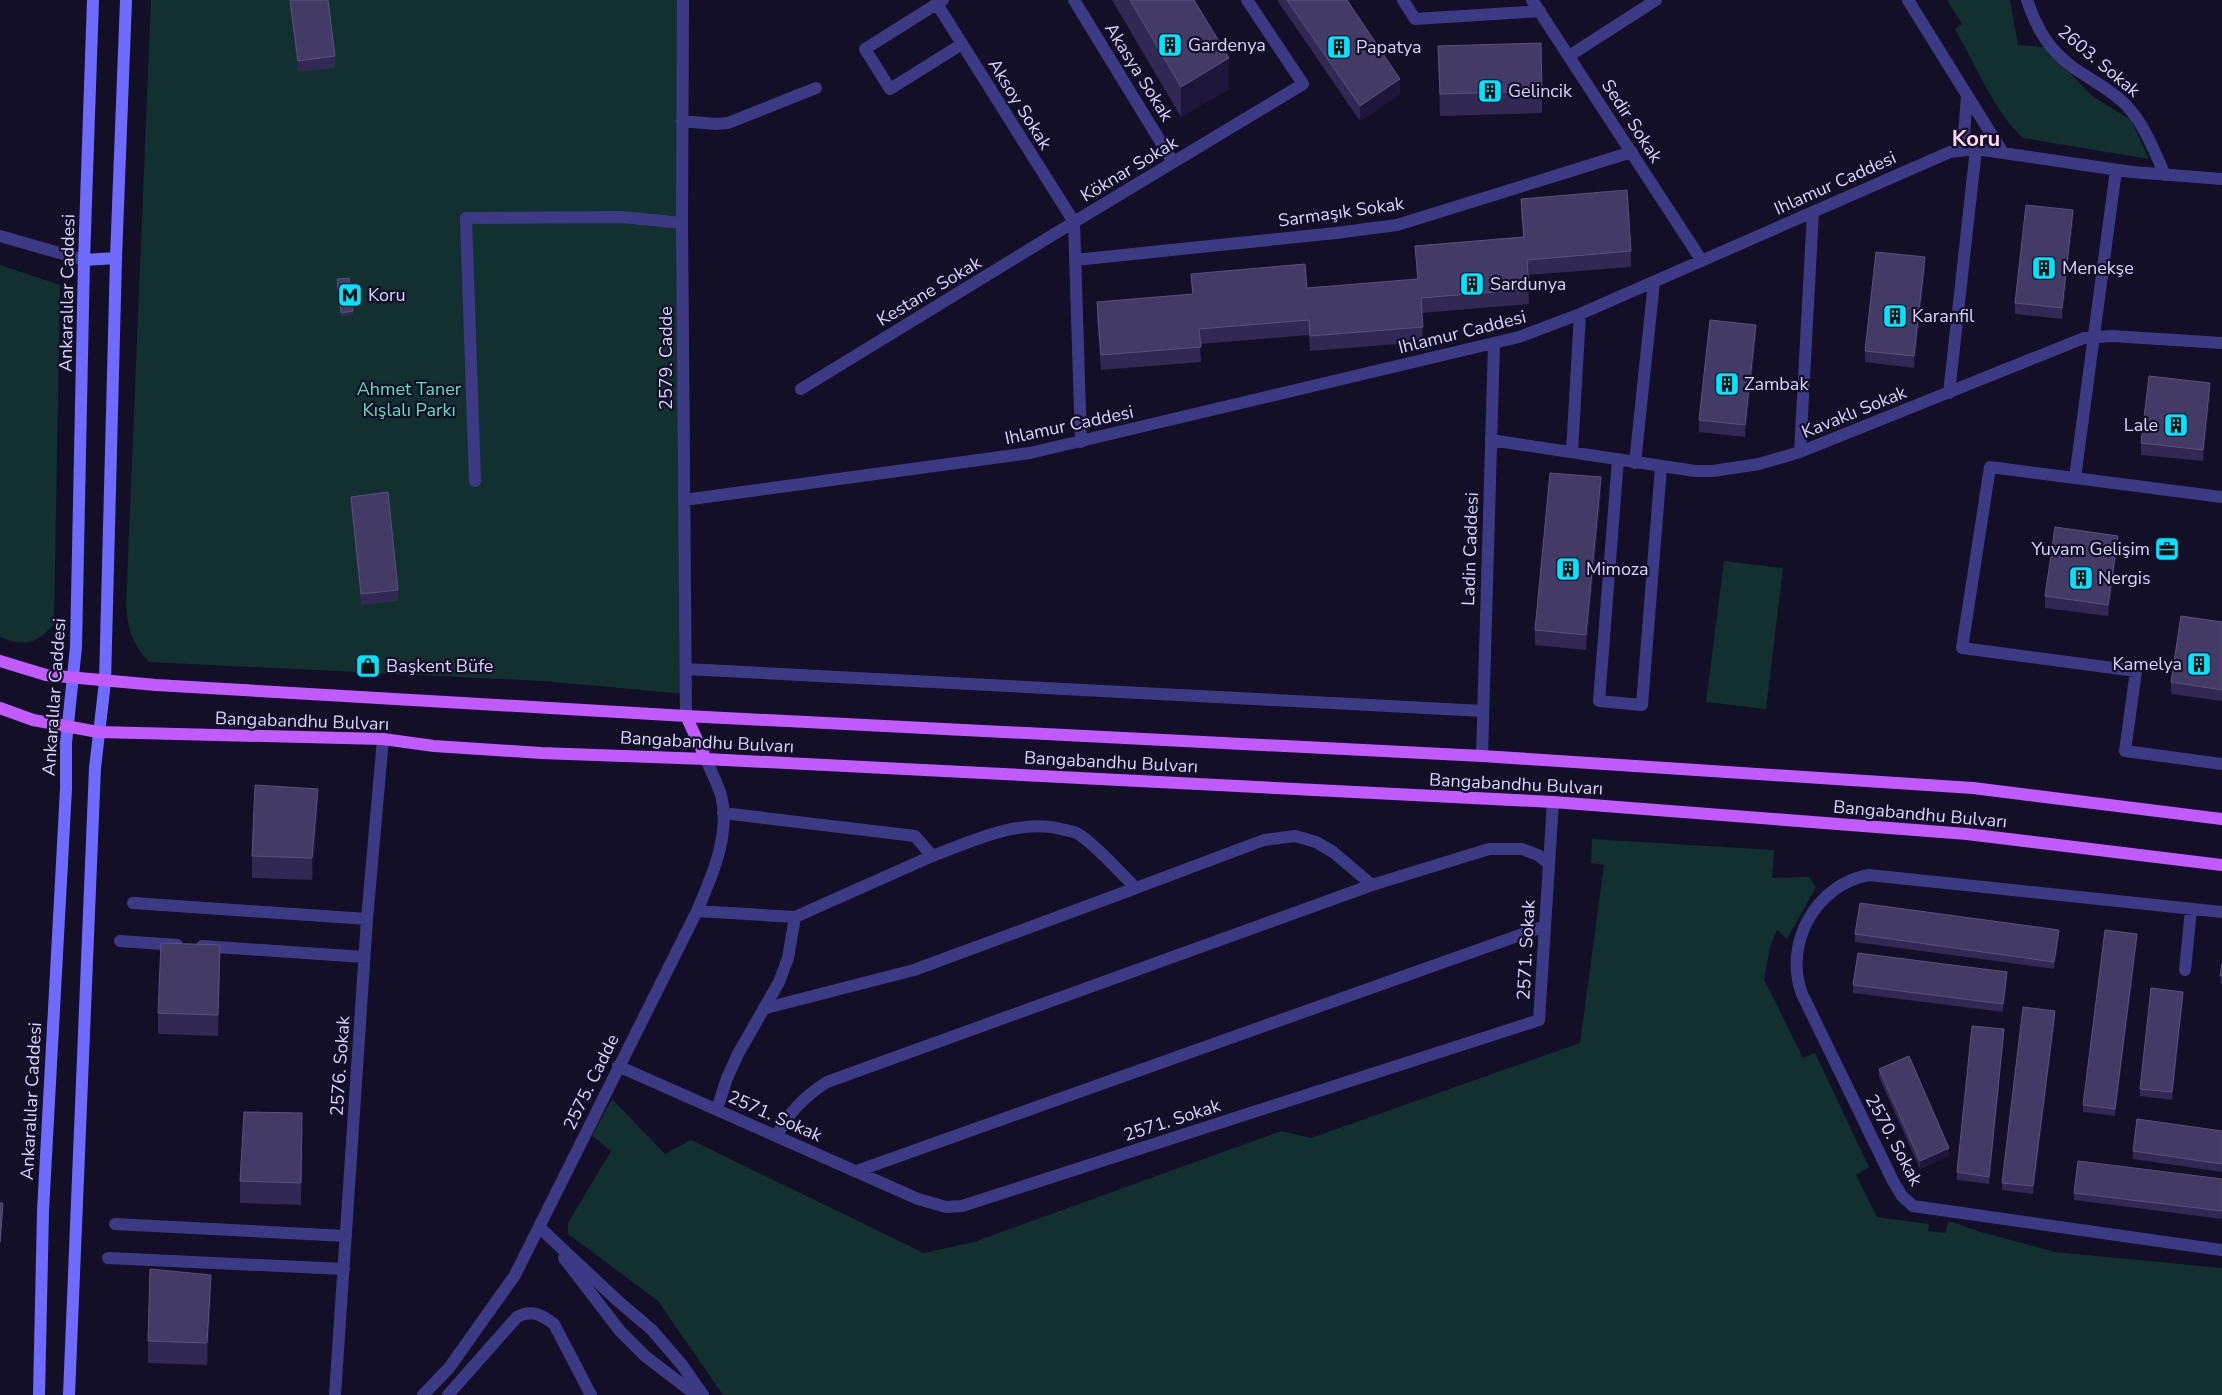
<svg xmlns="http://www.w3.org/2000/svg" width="2222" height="1395" font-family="'Nunito Sans',sans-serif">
<rect width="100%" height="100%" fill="#130f26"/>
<!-- green -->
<path fill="#12302f" d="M151,0h532l3,694 -143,-13 -394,-19c-17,-19 -20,-30 -23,-55z
M1947,0h63l8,45 27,2 47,49 39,24 18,39 -126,-21c-28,-25 -49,-76 -68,-109l7,-5z
M0,265l60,20 -6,339c-17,20 -30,23 -54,13z
M1724,561l59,7 -17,141 -60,-7z
M1592,839l182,11 -2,28 37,-1 7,10 -29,52 -10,-9 -7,17 -6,32 39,79 12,-5 54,114 -13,8 21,42 52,7 -1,7 17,2 4,-12 32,11 74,20 167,16v127h-1499l-65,-94 -90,-67v-11l43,-72 -19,-15 20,-37 53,55 26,-14 233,113 50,-11 307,-111 30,7 269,-95 24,-178 -13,-2z"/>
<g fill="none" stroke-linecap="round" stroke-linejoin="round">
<!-- service -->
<path stroke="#3d3a85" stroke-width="12" d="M475,481l-9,-263 156,-1 60,6"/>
<!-- minor -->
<path stroke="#3d3a85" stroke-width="12" d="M683,0l-1,223 4,493
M943,0l-78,49 25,40 72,-45
M1074,0l99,162
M1403,0l12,19 125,-8
M1532,0l170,261
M1908,0l95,153
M2027,0c10,29 21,49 47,68 17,12 38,22 52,37 19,20 28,46 39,70
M1569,56l87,-56
M682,121l33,3 13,-1 88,-35
M1963,149l4,-54
M0,236l84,24
M1075,260l261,-27 61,-8 235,-73
M801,389l273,-167 -137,-218
M1949,393l27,-244
M1491,440l204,31h18l46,-7 41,-12 284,-114 28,-2 110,7
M1081,442l-7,-220 229,-138 -56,-84
M1572,452l8,-138
M1800,452l13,-240
M1618,459l-19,242 43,4 19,-238
M1635,463l19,-181
M2075,478l41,-308
M2222,497l-232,-30 -28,181 174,23 -11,80 97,13
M684,500l346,-47 489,-116 61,-23 370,-162 26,-3 156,23 90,7
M686,669l797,42
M1482,756l12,-413
M723,813l192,23 17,20c41,-15 88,-39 133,-26 5,1 11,2 15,5 19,13 38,36 56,53l128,-48 31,-4 21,6 17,10 39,33
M133,903l234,16
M697,911l98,6 -7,41 -9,24 -41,72 -11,24 -10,31
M2222,912l-353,-37c-53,9 -86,69 -67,119l91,187 9,15 11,10 309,44
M795,917l137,-61
M120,941l57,4
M202,946l162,11
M2185,970l6,-61
M766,1008l148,-38 222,-82
M618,1066l300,133 28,8 16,-1 577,-186 14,-218
M777,1136c11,-24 28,-40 50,-54l545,-197 117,-36h33l16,6 11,9
M857,1171l688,-245
M115,1224l231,12
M539,1227l79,74 34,29 30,35 21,30
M108,1258l236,11
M564,1258l56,73 25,25 51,39
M335,1395l32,-476 16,-180
M423,1395l26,-27 66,-93 182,-364c15,-35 34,-77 24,-116 -4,-12 -10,-24 -15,-36
M448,1395l69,-78c15,-8 25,-2 37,7l37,71"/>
<!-- secondary -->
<path stroke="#6f6bff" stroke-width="12" d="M84,260l32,-2
M39,1395l4,-184 23,-422v-46l10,-96 8,-387 9,-260
M69,1395l26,-627 10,-86 11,-424 10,-258"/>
<!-- primary -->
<path stroke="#c25bff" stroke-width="12" d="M0,661l46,14 110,10 530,31 796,40 491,32 249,31
M0,708l33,12 65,12 285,7 51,7 107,7 165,6 847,43 414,32 255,31
M686,716l20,43"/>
</g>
<!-- wall -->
<path fill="#312854" d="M289,0h39l7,56v12l-37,4z
M1112,0h82l35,89 -48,28z
M1277,0h70l53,94 -40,27z
M1438,46l104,45v22l-102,3z
M1521,199l110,52v16l-103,8 1,29 -107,9 1,29 -113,9 -1,-16 -109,9 1,18 -100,8 -4,-53v-15l95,-7 -1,-21 116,14 110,-9 -2,-33 108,-9 -2,-23z
M2073,221l-11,98 -47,-5v-11z
M1925,269l-11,99 -49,-6v-11z
M337,279l16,32v4l-12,2z
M1756,336l-11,101 -46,-5v-12z
M2210,395l-7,66 -62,-6v-12z
M1601,492l-15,158 -51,-5v-15z
M351,497l47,93v11l-37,4 -10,-97z
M2118,547l-10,69 -63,-8v-12z
M2222,622v79l-51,-7v-12z
M318,811l-6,69 -60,-2v-22z
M1855,934l204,3 -5,32 -199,-27z
M2137,941l-22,175 -32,-4v-7z
M2222,964v20h-2z
M220,967l-2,69 -60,-2v-21z
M2007,980l-4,32 -150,-19v-8z
M2183,1000l-11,100 -32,-4v-7z
M2055,1019l-22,175 -31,-4v-7z
M2004,1036l-15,148 -32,-4v-8z
M1879,1069l70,87 -29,13 -41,-92z
M2222,1131v41l-89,-13v-8z
M302,1135l-1,70 -61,-2v-22z
M2222,1179v40l-148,-19v-7z
M211,1296l-4,69 -59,-2v-22z"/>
<!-- shaded-wall -->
<path fill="#1d163a" d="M1229,58v31l-48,28v-30z
M1400,79v15l-40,27v-15z
M2073,210v11l-11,98v-11z
M1925,257v12l-11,99v-12z
M1756,325v11l-11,101v-12z
M2210,383v12l-7,66v-11z
M1601,477v15l-15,158v-15z
M2118,536v11l-10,69v-11z
M318,789v22l-6,69v-22z
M2059,930v7l-5,32v-7z
M2137,934v7l-22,175v-7z
M220,945v22l-2,69v-21z
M2007,972v8l-4,32v-8z
M2183,992v8l-11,100v-8z
M2055,1011v8l-22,175v-8z
M2004,1029v7l-15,148v-7z
M302,1113v22l-1,70v-22z
M1949,1148v8l-29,13v-8z
M3,1203v11l-3,40v-12z
M211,1275v21l-4,69v-22z"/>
<!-- building -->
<path fill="#433a66" stroke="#5a527e" d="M290,0h38l7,56 -37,5z
M1130,0h64l35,58 -48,29z
M1287,0h60l53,79 -40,27z
M1541,43l1,48 -102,3 -2,-48z
M1627,190l4,61 -104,9 2,29 -108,9 2,29 -113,9 -1,-16 -110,9 2,18 -100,8 -4,-53 96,-8 -2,-20 114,-10 2,24 111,-9 -3,-33 109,-9 -3,-38z
M2026,205l47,5 -11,98 -47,-5z
M1876,252l49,5 -11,99 -49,-5z
M349,278l4,33 -12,2 -4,-34z
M1710,320l46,5 -11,100 -46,-5z
M2149,376l61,7 -7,67 -62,-7z
M1550,473l51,4 -15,158 -51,-5z
M388,492l10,98 -37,4 -10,-97z
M2055,527l63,9 -10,69 -63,-9z
M2181,616l41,6v68l-51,-8z
M255,785l63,4 -6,69 -60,-2z
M1860,903l199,27 -5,32 -199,-28z
M2105,930l32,4 -22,175 -32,-4z
M161,943l59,2 -2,70 -60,-2z
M1858,953l149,19 -4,32 -150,-19z
M2222,964v12h-2z
M2151,988l32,4 -11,100 -32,-3z
M2023,1007l32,4 -22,175 -31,-3z
M1972,1026l32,3 -15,148 -32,-5z
M1909,1056l40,92 -29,13 -41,-92z
M244,1112l58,1 -1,70 -61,-2z
M2137,1119l85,12v33l-89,-13z
M2078,1161l144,18v32l-148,-18z
M0,1203h3l-3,39z
M150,1269l61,6 -4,68 -59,-2z"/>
<!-- icons -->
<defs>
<symbol id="building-square" viewBox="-11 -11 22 22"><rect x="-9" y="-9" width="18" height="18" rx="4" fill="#00e5ff" stroke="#130f26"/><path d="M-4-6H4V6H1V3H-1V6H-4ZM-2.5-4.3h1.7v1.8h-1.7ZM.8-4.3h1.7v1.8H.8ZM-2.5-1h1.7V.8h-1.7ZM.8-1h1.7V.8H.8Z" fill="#111"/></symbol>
<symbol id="metro-square" viewBox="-11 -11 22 22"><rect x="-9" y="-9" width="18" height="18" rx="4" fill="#00e5ff" stroke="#130f26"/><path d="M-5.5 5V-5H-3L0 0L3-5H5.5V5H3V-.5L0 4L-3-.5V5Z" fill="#111"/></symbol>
<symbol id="office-square" viewBox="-11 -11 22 22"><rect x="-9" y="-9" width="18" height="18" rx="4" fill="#00e5ff" stroke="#130f26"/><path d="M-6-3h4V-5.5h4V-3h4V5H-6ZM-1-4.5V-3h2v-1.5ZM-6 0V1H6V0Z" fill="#111"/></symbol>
<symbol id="shop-square" viewBox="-11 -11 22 22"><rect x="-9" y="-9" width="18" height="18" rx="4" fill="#00e5ff" stroke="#130f26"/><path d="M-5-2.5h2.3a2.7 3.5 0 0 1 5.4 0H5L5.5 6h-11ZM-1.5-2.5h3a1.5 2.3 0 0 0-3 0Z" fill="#111"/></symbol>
</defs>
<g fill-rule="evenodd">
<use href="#building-square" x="1156" y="31" width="28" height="28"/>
<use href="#building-square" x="1325" y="33" width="28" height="28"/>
<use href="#building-square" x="1476" y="77" width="28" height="28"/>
<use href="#building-square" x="2030" y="254" width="28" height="28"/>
<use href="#building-square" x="1458" y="270" width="28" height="28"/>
<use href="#metro-square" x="336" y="281" width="28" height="28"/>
<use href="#building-square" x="1881" y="302" width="28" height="28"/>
<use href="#building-square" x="1713" y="370" width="28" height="28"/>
<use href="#building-square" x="2162" y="411" width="28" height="28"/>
<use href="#office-square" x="2153" y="535" width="28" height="28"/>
<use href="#building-square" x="1554" y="555" width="28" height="28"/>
<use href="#building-square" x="2067" y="564" width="28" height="28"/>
<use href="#building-square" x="2185" y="650" width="28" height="28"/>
<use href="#shop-square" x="354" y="652" width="28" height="28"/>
</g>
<g text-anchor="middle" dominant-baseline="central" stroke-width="4.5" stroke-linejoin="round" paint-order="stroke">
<!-- poi labels -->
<g font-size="18" fill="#d9d4ff" stroke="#130f26" text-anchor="start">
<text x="1188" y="45">Gardenya</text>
<text x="1356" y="47">Papatya</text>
<text x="1508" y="91">Gelincik</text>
<text x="2062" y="268">Menekşe</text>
<text x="1490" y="284">Sardunya</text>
<text x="368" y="295">Koru</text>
<text x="1912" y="316">Karanfil</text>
<text x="1744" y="384">Zambak</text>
<text x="2158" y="425" text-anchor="end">Lale</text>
<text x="2150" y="549" text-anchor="end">Yuvam Gelişim</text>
<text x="1586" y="569">Mimoza</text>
<text x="2098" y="578">Nergis</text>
<text x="2182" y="664" text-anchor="end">Kamelya</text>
<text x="386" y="666">Başkent Büfe</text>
</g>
<!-- street labels -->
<g font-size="18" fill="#d9d4ff" stroke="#130f26">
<text transform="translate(2099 61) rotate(40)">2603. Sokak</text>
<text transform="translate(1139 72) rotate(58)">Akasya Sokak</text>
<text transform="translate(1020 104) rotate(58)">Aksoy Sokak</text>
<text transform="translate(1632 121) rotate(57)">Sedir Sokak</text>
<text transform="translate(1129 169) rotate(-31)">Köknar Sokak</text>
<text transform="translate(1835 183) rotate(-24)">Ihlamur Caddesi</text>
<text transform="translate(1341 212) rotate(-8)">Sarmaşık Sokak</text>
<text transform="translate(929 291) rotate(-31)">Kestane Sokak</text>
<text transform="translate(67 293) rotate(-89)">Ankaralılar Caddesi</text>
<text transform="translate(1462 332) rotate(-14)">Ihlamur Caddesi</text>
<text transform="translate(666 358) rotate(-90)">2579. Cadde</text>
<text transform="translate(1854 412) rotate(-22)">Kavaklı Sokak</text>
<text transform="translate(1069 425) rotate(-12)">Ihlamur Caddesi</text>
<text transform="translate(1470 549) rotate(-88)">Ladin Caddesi</text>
<text transform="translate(54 697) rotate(-86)">Ankaralılar Caddesi</text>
<text transform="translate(302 721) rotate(2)">Bangabandhu Bulvarı</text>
<text transform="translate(707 742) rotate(3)">Bangabandhu Bulvarı</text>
<text transform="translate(1111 762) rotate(3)">Bangabandhu Bulvarı</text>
<text transform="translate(1516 784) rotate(3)">Bangabandhu Bulvarı</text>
<text transform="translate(1920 814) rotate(5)">Bangabandhu Bulvarı</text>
<text transform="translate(1526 950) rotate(-87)">2571. Sokak</text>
<text transform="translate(340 1066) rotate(-86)">2576. Sokak</text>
<text transform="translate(591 1082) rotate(-64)">2575. Cadde</text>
<text transform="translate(31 1101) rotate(-87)">Ankaralılar Caddesi</text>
<text transform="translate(775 1116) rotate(24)">2571. Sokak</text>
<text transform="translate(1172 1120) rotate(-18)">2571. Sokak</text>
<text transform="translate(1894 1140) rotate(62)">2570. Sokak</text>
</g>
<!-- park labels -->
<g font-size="18" fill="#5fe0c0" stroke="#130f26">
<text x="409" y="389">Ahmet Taner<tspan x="409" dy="21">Kışlalı Parkı</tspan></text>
</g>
<!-- district labels -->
<g font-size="22" font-weight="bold" fill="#ffd6f0" stroke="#130f26">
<text x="1976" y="139">Koru</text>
</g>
</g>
</svg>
